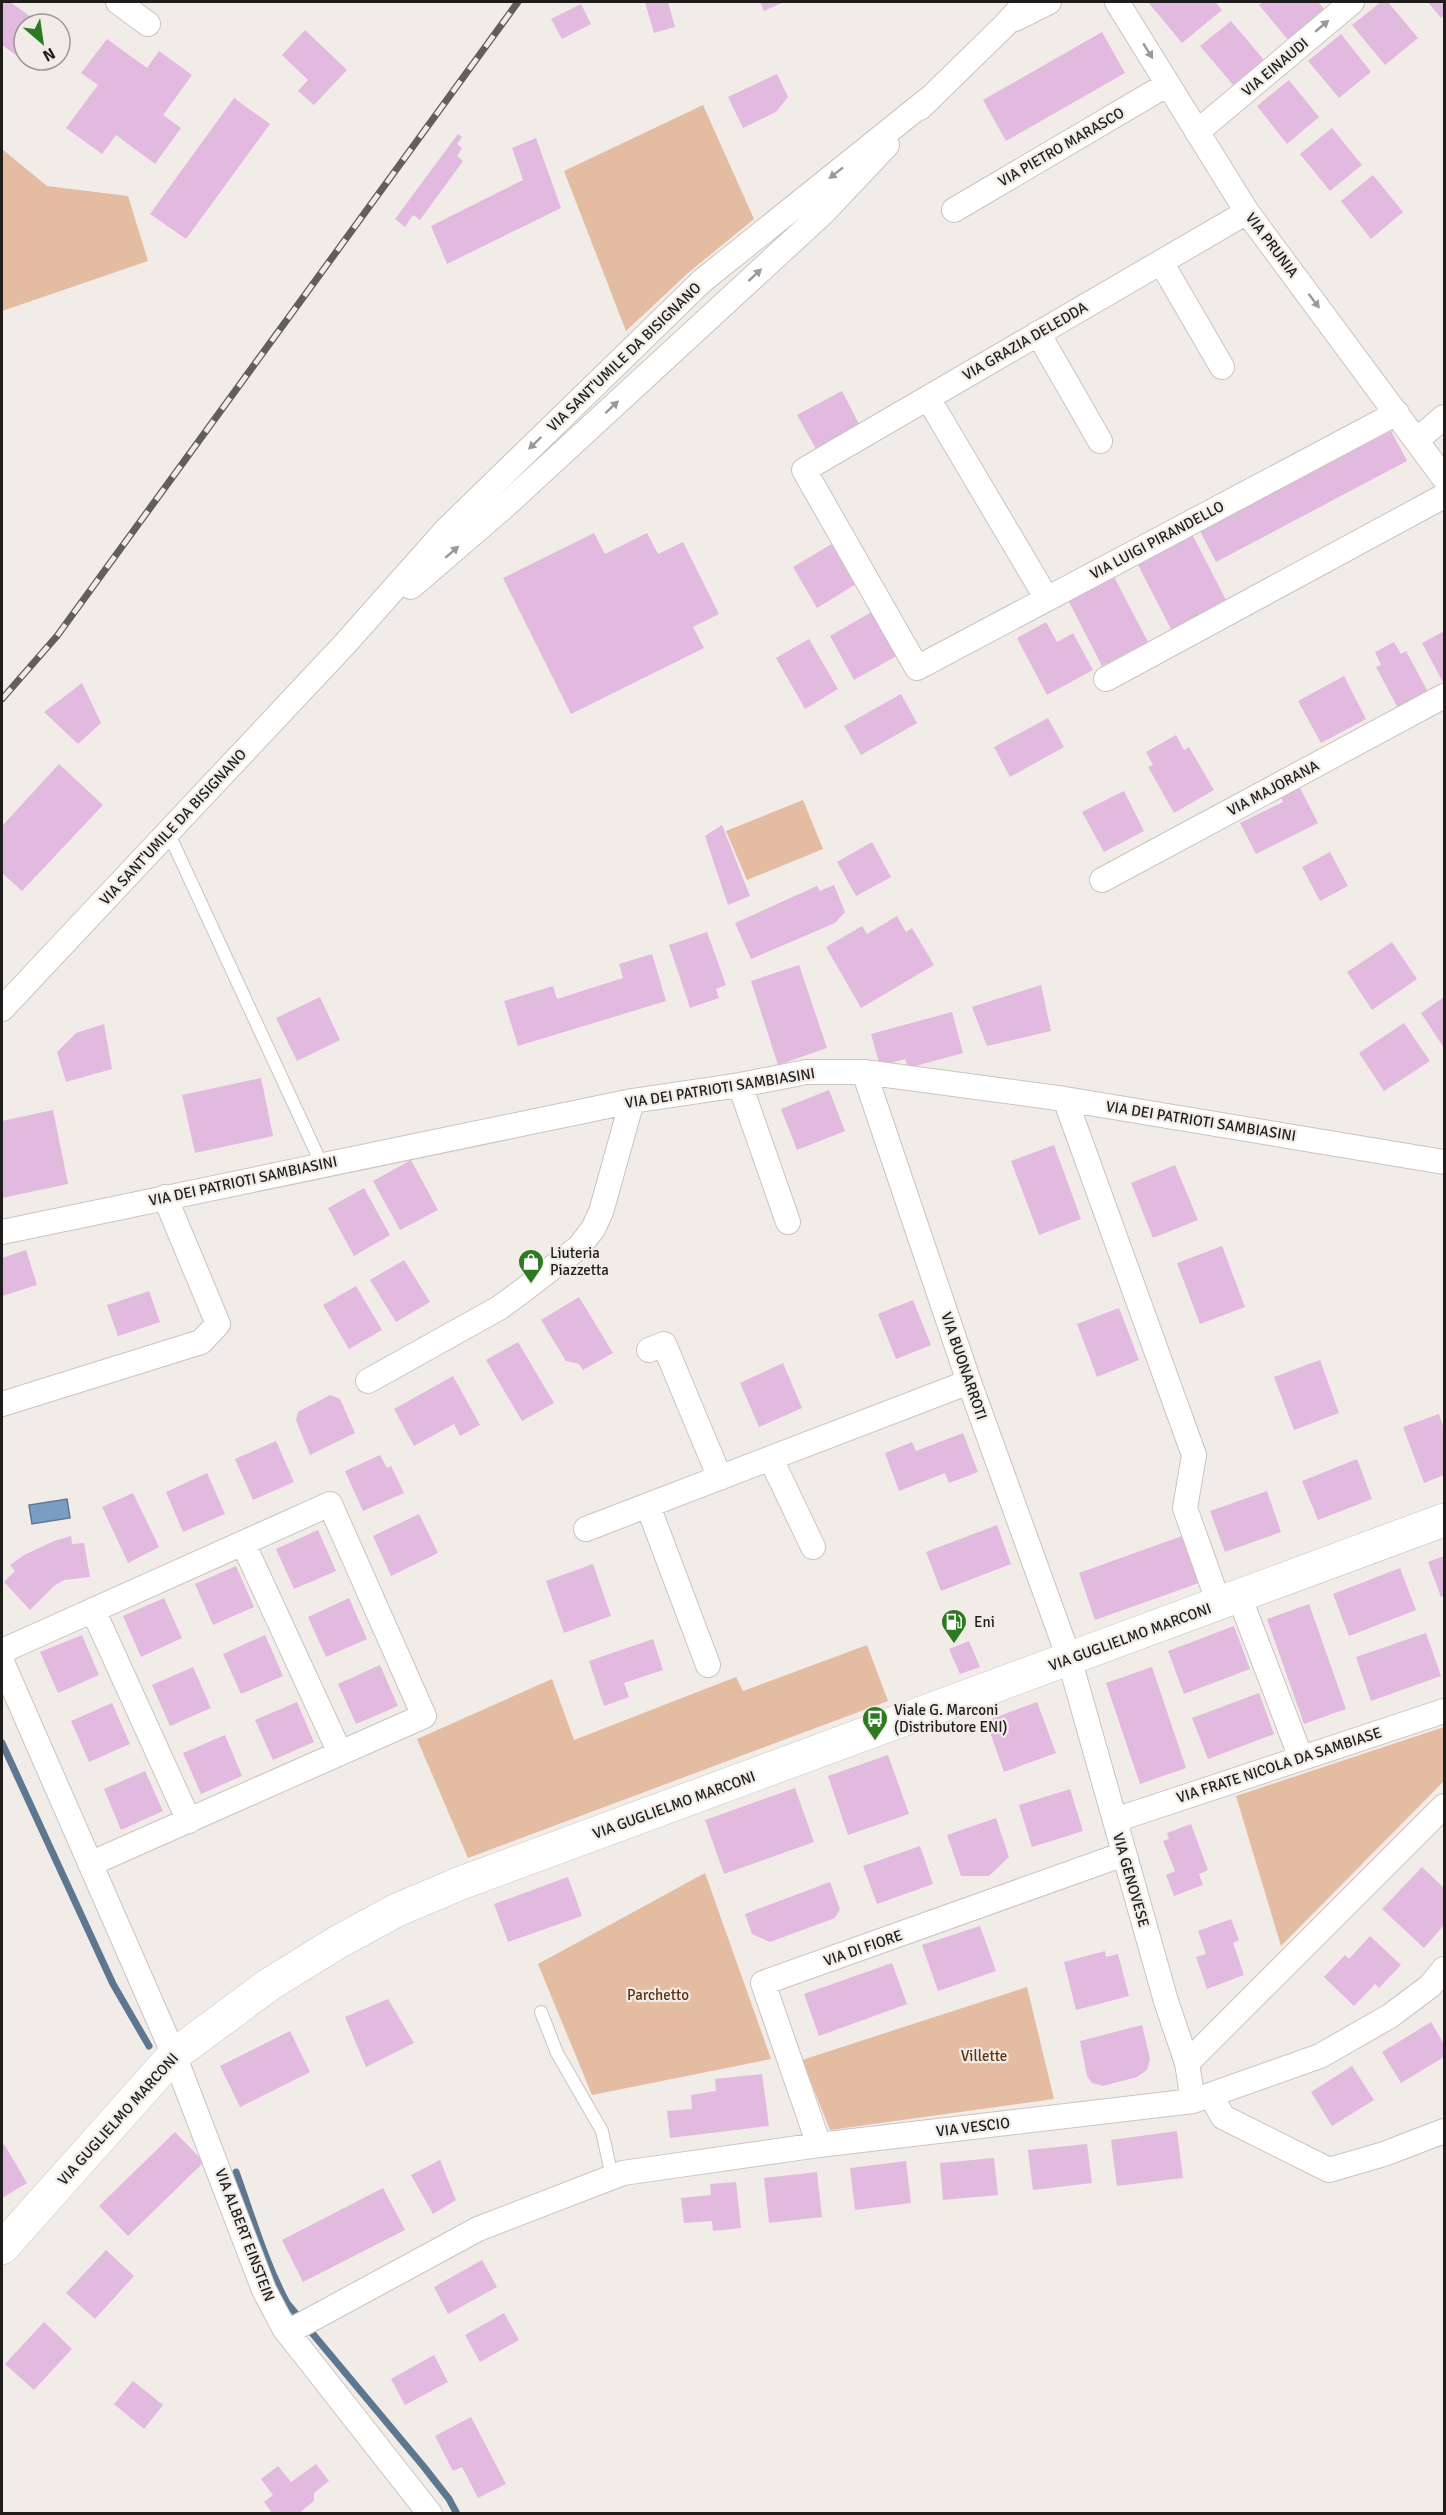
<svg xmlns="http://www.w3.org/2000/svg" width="1446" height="2515" font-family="Signika,sans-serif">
<rect width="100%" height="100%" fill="#f2ece8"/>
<!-- green -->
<path fill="#e3bca1" d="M703,105l51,114 -66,54 -62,58 -62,-160z
M2,149l45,37 81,10 20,65 -146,50z
M803,800l20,49 -76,31 -21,-49z
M867,1645l21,56 -420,157 -51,-119 135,-60 22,61 162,-63 7,14z
M1444,1727v54l-163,165 -45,-150z
M705,1873l66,186 -179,36 -54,-131z
M1027,1987l27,112 -224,31 -28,-70z"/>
<!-- water -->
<path fill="#799dc3" stroke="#5e7791" stroke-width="1.5" d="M67,1499l3,19 -38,6 -3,-19z"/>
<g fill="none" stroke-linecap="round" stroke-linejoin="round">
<!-- stream -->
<path stroke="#5e7791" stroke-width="7" d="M2,1743l111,241 36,62
M236,2172c16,44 29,90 51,131l137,164 25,32 8,15"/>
</g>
<!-- building -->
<path fill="#e2b9df" d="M2,2h8l31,22h-17v36h7l-3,4 -26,-19z
M645,2h23l7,25 -21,6z
M760,2h24l-20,9z
M1148,2h67l7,8 -40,33z
M1263,2h55l7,8 -36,31 -30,-36z
M1381,2h7l30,36 -33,27 -33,-40z
M1428,2h16v13l-3,3z
M581,4l10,20 -29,15 -11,-20z
M1231,21l33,39 -30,26 -34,-40z
M305,30l42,40 -33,35 -16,-14 10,-11 -26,-25z
M1102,32l23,41 -119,68 -23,-41z
M1341,34l30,38 -32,26 -31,-37z
M107,39l40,29 12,-17 33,24 -29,40 18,13 -26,36 -39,-29 -14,19 -36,-26 32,-43 -17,-12z
M777,74l11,23 -12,15 -33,16 -15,-31z
M1289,80l30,37 -32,27 -30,-38z
M234,98l36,26 -84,115 -36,-25z
M1332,128l30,37 -32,26 -30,-37z
M458,134l4,3 -5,7 5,4 -5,8 6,5 -43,59 -7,-5 -8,12 -10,-8z
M536,138l25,70 -114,56 -16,-38 92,-46 -11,-32z
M1373,175l30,37 -32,27 -30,-38z
M842,391l18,35 -44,23 -19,-34z
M1391,431l16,30 -191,101 -16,-31z
M594,533l11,21 42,-21 11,21 25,-12 36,72 -26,13 11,21 -133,66 -68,-136z
M1192,534l35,68 -55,29 -35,-68z
M837,541l24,40 -44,27 -24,-41z
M1113,575l35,67 -46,24 -35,-68z
M875,610l25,44 -46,26 -24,-44z
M1046,622l11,20 16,-9 20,37 -46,25 -30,-57z
M1444,631v53l-22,-41z
M809,639l29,50 -33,20 -29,-51z
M1394,642l7,12 5,-3 22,41 -30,16 -22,-41 5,-2 -6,-13z
M1344,676l22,43 -45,24 -23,-42z
M82,683l19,40 -23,21 -34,-32z
M901,694l16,29 -56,32 -17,-29z
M1048,718l16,29 -54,30 -16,-30z
M1176,735l8,15 5,-3 25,43 -40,23 -26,-46 5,-2 -7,-13z
M59,764l44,41 -81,86 -20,-18v-47z
M1297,782l21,41 -62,31 -16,-31 43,-21 -5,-11z
M1124,791l20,40 -40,21 -22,-40z
M722,825l28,71 -22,9 -23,-69z
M872,842l19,35 -35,19 -19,-34z
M1330,852l18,34 -28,15 -18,-34z
M834,885l11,27 -10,11 -84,36 -16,-36 82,-37 3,5z
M897,916l9,16 6,-4 22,37 -73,43 -35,-61 36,-21 5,8z
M707,932l19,53 -10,4 3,9 -29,10 -21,-63z
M1392,942l25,37 -45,31 -25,-38z
M652,954l14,47 -148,45 -14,-45 49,-15 4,13 66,-21 -4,-14z
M799,965l28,83 -49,17 -27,-84z
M1041,985l10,46 -64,15 -15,-39z
M320,997l20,43 -43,21 -21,-43z
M1444,997v51l-23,-35z
M952,1012l11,41 -55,15 -3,-9 -25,7 -9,-32z
M1404,1023l26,38 -46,30 -25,-38z
M104,1024l8,45 -46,13 -9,-30 19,-19z
M261,1078l12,58 -78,17 -13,-58z
M829,1090l16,41 -48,19 -16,-41z
M53,1110l15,74 -66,14v-77z
M1054,1145l27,74 -42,16 -28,-74z
M411,1160l27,50 -38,20 -27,-49z
M1175,1165l23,55 -45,18 -22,-55z
M364,1188l26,47 -36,21 -26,-48z
M1222,1246l23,61 -45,17 -23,-61z
M26,1250l11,35 -35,11v-38z
M404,1260l26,42 -34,20 -26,-42z
M356,1286l26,44 -33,19 -26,-44z
M149,1291l11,31 -42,14 -11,-31z
M579,1297l34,56 -30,17 -4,-6 -13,-3 -25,-41z
M913,1300l18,45 -35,14 -18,-45z
M1119,1308l20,52 -42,17 -20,-53z
M518,1342l36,61 -32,18 -36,-61z
M1320,1360l19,53 -45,17 -20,-53z
M783,1363l19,45 -43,19 -19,-44z
M453,1376l27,49 -20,11 -6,-12 -40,22 -20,-37z
M330,1395l10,4 15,34 -45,22 -14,-35 2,-8z
M1439,1414l5,15v46l-20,8 -21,-56z
M963,1433l15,39 -29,11 -4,-10 -46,18 -14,-38 27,-11 4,9z
M276,1441l18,41 -41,18 -18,-41z
M380,1455l7,13 4,-2 13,27 -41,18 -18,-40z
M1357,1459l15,40 -54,21 -16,-39z
M207,1473l18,41 -42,18 -17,-40z
M1267,1491l14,41 -56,20 -15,-41z
M133,1493l26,54 -31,16 -26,-56z
M419,1514l19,39 -47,23 -18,-40z
M997,1525l14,39 -70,27 -15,-39z
M318,1530l18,41 -42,18 -18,-40z
M71,1536l1,8 12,-1 6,34 -26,3 -10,6 -24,24 -26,-28 11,-11 -5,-6 14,-10 30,-14z
M1182,1536l17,47 -104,37 -16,-47z
M1444,1556v40l-3,1 -13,-35z
M593,1564l18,52 -47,17 -18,-52z
M236,1566l18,41 -41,18 -18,-41z
M1400,1568l16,42 -67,26 -16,-42z
M164,1598l18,40 -41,19 -18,-41z
M349,1598l18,41 -41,18 -18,-40z
M1309,1604l37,105 -42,15 -37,-105z
M1234,1626l16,43 -66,25 -16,-43z
M1426,1633l15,43 -70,25 -15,-44z
M82,1635l17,40 -41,18 -18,-41z
M265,1635l18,41 -42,18 -18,-40z
M653,1639l10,31 -39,13 5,14 -25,9 -15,-45z
M969,1641l11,26 -20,7 -11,-25z
M380,1665l18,41 -42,18 -18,-40z
M193,1667l18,41 -41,18 -18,-41z
M1152,1667l34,101 -46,16 -34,-101z
M1259,1693l15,41 -66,25 -16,-41z
M297,1702l17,40 -41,18 -18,-40z
M1037,1702l19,51 -52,19 -18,-51z
M112,1703l18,41 -41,18 -18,-41z
M225,1735l17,41 -41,18 -18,-41z
M888,1755l21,59 -61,21 -20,-59z
M145,1771l18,40 -42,19 -17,-41z
M795,1788l19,54 -90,32 -19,-54z
M1070,1789l13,42 -51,16 -13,-42z
M996,1818l13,39 -20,19h-28l-14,-41z
M1191,1824l17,46 -9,4 4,11 -29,11 -8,-21 9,-4 -12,-30 6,-2 -2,-6z
M920,1846l13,38 -56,20 -14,-38z
M1422,1867l22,21v37l-20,23 -42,-39z
M568,1877l14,39 -74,26 -14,-38z
M830,1882l10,27 -5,9 -65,24 -18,-8 -7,-20z
M1231,1919l8,21 -6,3 11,32 -37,14 -11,-32 10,-3 -8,-23z
M980,1926l16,45 -58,20 -16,-46z
M1370,1936l31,29 -22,23 -4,-4 -21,22 -30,-29 21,-22 4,4z
M1105,1951l1,6 12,-3 11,42 -53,14 -12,-48z
M892,1963l15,41 -88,32 -15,-42z
M388,1999l26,44 -48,24 -21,-50z
M1431,2022l13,22v13l-43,26 -19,-31z
M1142,2025l8,34 -3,11 -10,7 -34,9 -11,-3 -5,-7 -7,-35z
M290,2031l20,41 -70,35 -20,-41z
M1352,2066l22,34 -42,26 -21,-34z
M762,2074l7,52 -99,12 -3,-27 25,-2 -1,-14 25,-4 -1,-12z
M1177,2131l6,47 -66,8 -6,-46z
M175,2132l29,30 -76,74 -29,-30z
M4,2144l23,39 -25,15v-52z
M1087,2144l5,39 -59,7 -5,-40z
M994,2158l4,37 -55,5 -3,-37z
M440,2160l16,40 -23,14 -22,-39z
M906,2161l5,42 -56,7 -5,-42z
M817,2172l5,45 -53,6 -5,-45z
M736,2182l5,46 -28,3 -1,-10 -28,2 -3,-25 30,-3 -1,-11z
M383,2188l22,42 -102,52 -21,-42z
M106,2250l28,26 -39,43 -29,-26z
M482,2260l15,27 -49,27 -14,-27z
M504,2313l15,27 -39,22 -15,-27z
M44,2322l28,27 -38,41 -29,-26z
M434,2355l14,27 -43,23 -14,-26z
M133,2381l30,24 -19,24 -30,-25z
M471,2417l35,67 -28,14 -16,-31 -9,4 -18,-35z
M316,2464l13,17 -15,12v8l-16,13h-25l-9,-12 9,-7 -12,-16 17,-13 13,16z"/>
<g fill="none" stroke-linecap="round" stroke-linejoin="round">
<defs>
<path id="service" d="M168,832l154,333
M541,2012l16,41 45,78 10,46"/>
<path id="minor" d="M118,2l30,22
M1117,2l130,210 197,266
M1015,19l34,-17
M920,108l85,-83 21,-23
M1197,132l155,-130
M954,210l214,-126
M1247,212l-443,258 113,198 480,-255
M1161,262l61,105
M1038,333l62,108
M928,398l119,201
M1417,440l27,-23
M411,587l95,-82 318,-293 63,-67
M1106,679l338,-183
M1102,880l342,-184
M2,1009l342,-364 103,-116 255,-248 229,-184
M864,1072l105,310 100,276 97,343 21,62 6,38
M740,1085l48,137
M1065,1099l129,356 -9,53 34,96
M2,1232l630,-131 108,-16 66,-13h58l201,27 379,63
M649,1350l15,-6 56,134
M368,1381l131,-73 22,-16 58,-45 14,-18 8,-17 31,-111
M2,1404l199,-62 17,-18 -53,-127
M771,1459l42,88
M648,1506l60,159
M586,1529l383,-147
M243,1543l97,210
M1239,1596l62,162
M93,1610l96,211
M2,1651l328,-147 94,212 -334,148
M2,1662l172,393 90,235 20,38 146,186
M1115,1820l329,-109
M1187,2063l257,-257
M1211,2096l12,21 106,53 55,-16 60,-23
M819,2145l-56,-162 361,-129
M288,2332l190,-103 145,-56 196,-28 374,-44 127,-45 70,-40 40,-30 14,-17"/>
<path id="secondary" d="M2,2248l172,-193 96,-71 68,-42 59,-32 64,-27 983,-363"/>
</defs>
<!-- service casing -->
<use href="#service" stroke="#cac4c0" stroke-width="14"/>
<!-- minor casing -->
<use href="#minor" stroke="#cac4c0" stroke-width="26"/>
<!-- secondary casing -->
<use href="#secondary" stroke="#cac4c0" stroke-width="34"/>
<!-- service -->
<use href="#service" stroke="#fff" stroke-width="12"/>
<!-- minor -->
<use href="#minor" stroke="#fff" stroke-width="24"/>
<!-- secondary -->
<use href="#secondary" stroke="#fff" stroke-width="33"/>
<defs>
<path id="rail" d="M2,699l55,-63 461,-634"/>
</defs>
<!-- rail casing -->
<use href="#rail" stroke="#615e5b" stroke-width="7"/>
<!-- rail -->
<use href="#rail" stroke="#f2ece8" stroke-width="4.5" stroke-dasharray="14" stroke-linecap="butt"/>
</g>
<!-- one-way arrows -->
<defs><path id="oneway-solid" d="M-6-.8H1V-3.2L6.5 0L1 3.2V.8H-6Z" transform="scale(1.5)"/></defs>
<g fill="#9a9998">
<use href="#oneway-solid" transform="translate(1322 26) rotate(-40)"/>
<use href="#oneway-solid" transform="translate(1148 51) rotate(58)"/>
<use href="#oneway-solid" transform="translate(836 173) rotate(142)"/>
<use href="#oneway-solid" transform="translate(755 275) rotate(-43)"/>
<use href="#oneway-solid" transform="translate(1314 301) rotate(53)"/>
<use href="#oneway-solid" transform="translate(612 407) rotate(-43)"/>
<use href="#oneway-solid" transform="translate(535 443) rotate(136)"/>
<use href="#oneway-solid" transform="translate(452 552) rotate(-41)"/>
</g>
<!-- icons -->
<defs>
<symbol id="shop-pin" viewBox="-11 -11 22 30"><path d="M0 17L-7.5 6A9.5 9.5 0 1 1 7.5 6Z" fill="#2d7a22" stroke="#f2ece8"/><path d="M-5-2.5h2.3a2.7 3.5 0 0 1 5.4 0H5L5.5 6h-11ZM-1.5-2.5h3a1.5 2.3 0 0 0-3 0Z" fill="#fff"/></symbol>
<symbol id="fuel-pin" viewBox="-11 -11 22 30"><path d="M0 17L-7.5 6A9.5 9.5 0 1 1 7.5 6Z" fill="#2d7a22" stroke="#f2ece8"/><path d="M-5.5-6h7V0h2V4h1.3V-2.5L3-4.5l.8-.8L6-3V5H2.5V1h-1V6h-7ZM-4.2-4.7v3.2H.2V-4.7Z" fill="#fff"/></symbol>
<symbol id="bus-pin" viewBox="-11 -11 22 30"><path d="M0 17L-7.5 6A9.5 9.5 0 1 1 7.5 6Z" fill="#2d7a22" stroke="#f2ece8"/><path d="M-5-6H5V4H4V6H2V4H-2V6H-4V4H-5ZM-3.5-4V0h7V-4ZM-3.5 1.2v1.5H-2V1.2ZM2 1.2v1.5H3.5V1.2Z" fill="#fff"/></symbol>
</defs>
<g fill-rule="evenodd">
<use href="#shop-pin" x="516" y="1247" width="30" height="40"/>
<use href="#fuel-pin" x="939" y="1607" width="30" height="40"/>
<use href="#bus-pin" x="860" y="1704" width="30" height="40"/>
</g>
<g text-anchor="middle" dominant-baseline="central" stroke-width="4.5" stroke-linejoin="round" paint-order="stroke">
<!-- street labels -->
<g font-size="15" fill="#1f1d1b" stroke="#f2ece8">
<text transform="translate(1275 67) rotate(-40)">VIA EINAUDI</text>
<text transform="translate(1061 147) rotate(-30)">VIA PIETRO MARASCO</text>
<text transform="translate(1272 245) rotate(53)">VIA PRUNIA</text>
<text transform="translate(1025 341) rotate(-30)">VIA GRAZIA DELEDDA</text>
<text transform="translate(624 357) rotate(-44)">VIA SANT'UMILE DA BISIGNANO</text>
<text transform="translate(1157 540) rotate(-28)">VIA LUIGI PIRANDELLO</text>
<text transform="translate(1273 788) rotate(-28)">VIA MAJORANA</text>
<text transform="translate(173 827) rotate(-47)">VIA SANT'UMILE DA BISIGNANO</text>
<text transform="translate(720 1088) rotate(-9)">VIA DEI PATRIOTI SAMBIASINI</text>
<text transform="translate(1201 1121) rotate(9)">VIA DEI PATRIOTI SAMBIASINI</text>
<text transform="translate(243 1181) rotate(-12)">VIA DEI PATRIOTI SAMBIASINI</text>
<text transform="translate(964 1366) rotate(71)">VIA BUONARROTI</text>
<text transform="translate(1130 1637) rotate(-20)">VIA GUGLIELMO MARCONI</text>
<text transform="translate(1279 1765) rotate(-18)">VIA FRATE NICOLA DA SAMBIASE</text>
<text transform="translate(674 1805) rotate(-20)">VIA GUGLIELMO MARCONI</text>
<text transform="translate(1131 1880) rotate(74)">VIA GENOVESE</text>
<text transform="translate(863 1948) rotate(-19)">VIA DI FIORE</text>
<text transform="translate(118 2119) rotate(-48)">VIA GUGLIELMO MARCONI</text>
<text transform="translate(973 2127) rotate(-7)">VIA VESCIO</text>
<text transform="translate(245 2235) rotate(69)">VIA ALBERT EINSTEIN</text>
</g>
<!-- poi labels -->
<g font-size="15" fill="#1f1d1b" stroke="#f2ece8" text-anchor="start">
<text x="550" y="1253">Liuteria<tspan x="550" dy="17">Piazzetta</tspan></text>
<text x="974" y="1622">Eni</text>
<text x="894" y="1710">Viale G. Marconi<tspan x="894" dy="17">(Distributore ENI)</tspan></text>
</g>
<!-- park labels -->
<g font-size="15" fill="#5e330d" stroke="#f2ece8">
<text x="658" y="1995">Parchetto</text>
<text x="984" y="2056">Villette</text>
</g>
</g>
<!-- border -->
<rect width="1446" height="2515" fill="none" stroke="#1f1d1b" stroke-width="6"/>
<!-- north arrow -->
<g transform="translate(42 42) rotate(151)"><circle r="28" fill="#f2ece8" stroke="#9e9996" stroke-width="1.5"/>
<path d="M0-4.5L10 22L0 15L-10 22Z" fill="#2d7a22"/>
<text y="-9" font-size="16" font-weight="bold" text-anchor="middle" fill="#1f1d1b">N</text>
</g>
</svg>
